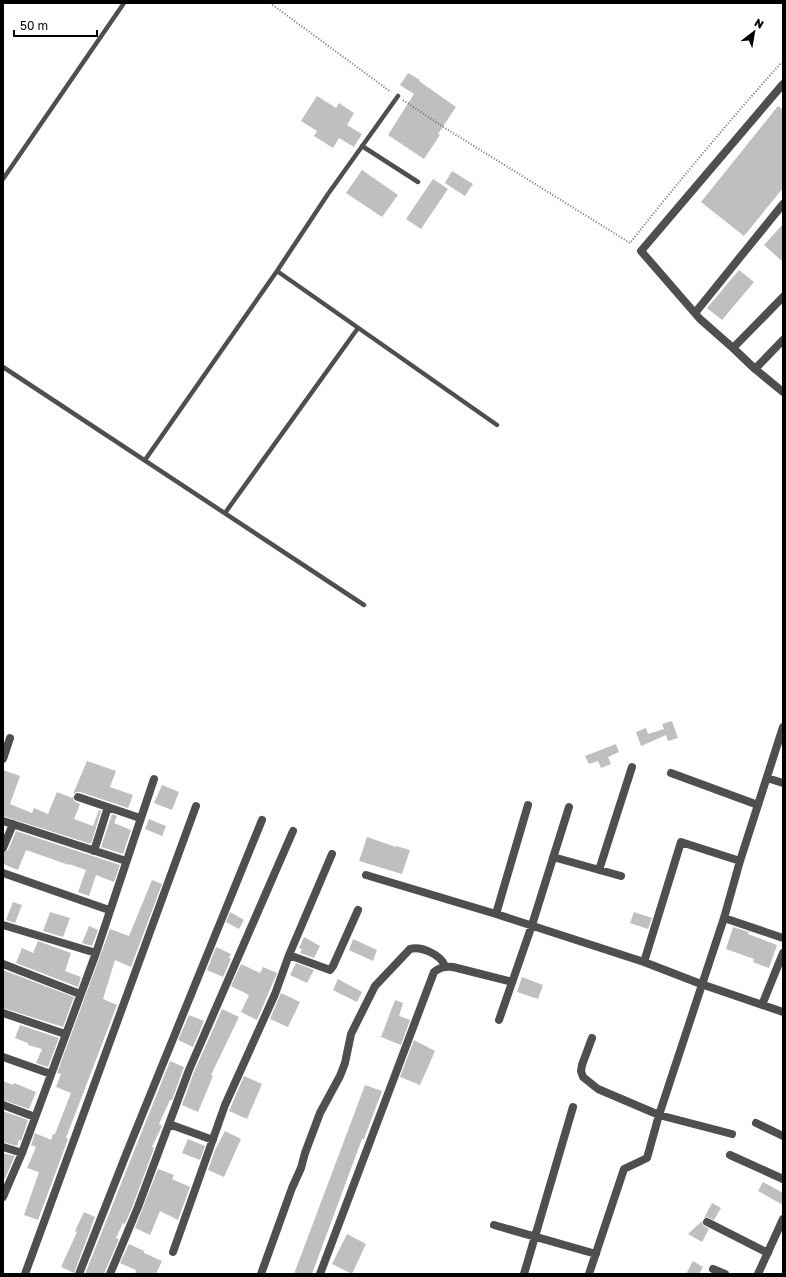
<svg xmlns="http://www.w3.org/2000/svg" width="786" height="1277" font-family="'Golos Text',sans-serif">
<rect width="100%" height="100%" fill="#fff"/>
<!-- building -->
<path fill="#bfbfbf" d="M408,73l12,7 -1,1 37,26 -18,27 2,1 -16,24 -36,-24 26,-41 -14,-9z
M317,96l19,12 3,-5 15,10 -7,12 15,9 -8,13 -15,-9 -6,10 -19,-12 3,-5 -16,-10z
M778,106l5,4v78l-39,48 -43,-34z
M362,170l36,25 -16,22 -36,-24z
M452,171l21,13 -8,12 -20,-13z
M433,179l15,10 -27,40 -15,-10z
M783,224v38l-19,-17z
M739,270l15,12 -32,38 -15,-12z
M672,721l6,17 -10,3 -2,-6 -25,11 -5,-14 10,-4 2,6 16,-5 -2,-5z
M616,744l3,8 -11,5 3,7 -10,4 -3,-7 -9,3 -4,-8z
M87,761l29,10 -6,16 23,8 -5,13 -48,-16h-3l-4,2z
M3,770l17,6 -10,28 22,9 2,-5 14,6 9,-22 15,6 1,-2 1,5 6,3 -6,15 19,7 6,-16 2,1 -10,33 -88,-28z
M162,785l17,7 -7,18 -18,-7z
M112,814l5,2 -3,7 17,7 -8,24 -22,-7z
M149,819l17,7 -4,10 -17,-7z
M16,831l104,34 -6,17 -18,-7 -7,21 -11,-4 8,-22 -17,-6v1l-43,-15 -8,20 -15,-6v-11l5,-3z
M367,837l29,10v-1l14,4 -8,24 -43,-13z
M152,880l10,4 -31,83 -16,-7 -12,39 14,6 -51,133 2,1 -30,81 -14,-5 15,-43 -12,-4 9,-21 -5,-2 4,-12 16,7 2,-6h2l16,-41 -15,-6 5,-13 -4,-1 53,-144 19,7z
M13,902l9,3 -7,18 -9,-3z
M50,912l20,6 -7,19 -20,-6z
M230,912l14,8 -5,9 -13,-7z
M634,912l18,6 -4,11 -18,-6z
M89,926l9,4 -6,16 -10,-3z
M733,927l16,5 -1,2 29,11 -8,23 -16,-6 1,-3 -28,-10z
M304,937l16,9 -6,12 -14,-5 2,-4 -3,-1z
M353,939l24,11 -4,11 -24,-11z
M38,941l33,12 -6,18 16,6 -3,10 -62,-24 6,-15 11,5z
M216,947l15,7 -2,4 2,1 -8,18 -16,-7z
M296,963l18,7 -7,13 -17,-8z
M241,964l19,9 3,-6 14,6 -20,47 -16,-8 8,-17 -18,-9z
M3,970l71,27 -11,30 -60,-19z
M522,977l21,8 -5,14 -21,-7z
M338,979l24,13 -5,10 -24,-12z
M281,993l19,9 -12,25 -18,-8z
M395,1000l8,3 -4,13 11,4 -9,25 -20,-8z
M222,1009l17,8 -28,58 2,1 -15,36 -16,-7 12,-33z
M189,1015l15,6 -11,26 -15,-7z
M20,1025l39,13 -11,29 -12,-4 6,-14 -14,-4v-2l-13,-5z
M414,1040l21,11 -15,34 -20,-8z
M170,1061l14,6 -12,33h-2l-11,24 3,2 -10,21 2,1 -21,57 -8,19 -2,-1 -7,15 3,1 -15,35h-19z
M244,1076l18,8 -15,35 -18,-8z
M3,1081l10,4 1,-2 22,9 -7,17 -26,-9z
M365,1085l17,6 -18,48h-2l-50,135h-18z
M3,1111l25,9 -7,21 -2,-1 -2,6 -14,-4z
M225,1131l16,8 -17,38 -16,-7 7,-20z
M188,1139l17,7 -5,14 -18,-7z
M3,1153l12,3 -12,27z
M158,1169l16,6 -2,4 18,8 -12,33 -18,-9 -10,24 -15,-7z
M763,1182l20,11v12l-25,-14z
M712,1203l9,5 -7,12 -7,-3 -3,1z
M84,1212l11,5 -21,56 -13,-6 16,-35 -2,-1z
M702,1221l1,4 6,4 -7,13 -14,-8z
M347,1234l19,10 -14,30 -20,-10z
M129,1244l15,7v2l18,8 -6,13h-21l1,-4 -16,-7z
M693,1261l10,6 -4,7h-13z"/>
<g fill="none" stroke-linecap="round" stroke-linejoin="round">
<!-- path -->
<path stroke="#717171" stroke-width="2" stroke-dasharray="1 2" stroke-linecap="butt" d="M270,3l121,89
M403,100l42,28 185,115c49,-62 99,-122 151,-180h2"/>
<!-- lane -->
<path stroke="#4f4f4f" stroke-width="4.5" d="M362,146l56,36
M3,179l121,-176
M277,271l220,154
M3,367l361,238
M145,460l132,-189 51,-77 70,-98
M225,513l133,-185"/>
<!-- street -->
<path stroke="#4f4f4f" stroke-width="8" d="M783,84l-142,167 59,68 33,29 22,21 28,23
M695,313l88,-109
M733,348l50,-51
M755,369l28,-29
M3,759l7,-21
M671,773l87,32
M767,778l16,5
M78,797l62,21
M3,821l123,40
M3,848l10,-24
M94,851l14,-44
M553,857l68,19
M599,870l33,-103
M3,873l106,37
M366,875l130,39 148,48 57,22 82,28
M496,914l32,-109
M724,918l59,20
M3,925l93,28
M289,955l41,15 3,-4 25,-56
M644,962l37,-120 59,19
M3,964l77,30
M762,1005l21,-52
M3,1013l62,21
M499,1020l33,-95 37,-118
M592,1038l-10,27 -1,6 2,6 15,12 61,26 73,19
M3,1057l48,17
M3,1105l32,12
M756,1123l27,13
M169,1124l44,16
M3,1147l19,6
M730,1155l53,24
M3,1197l19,-44 74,-200 58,-174
M707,1222l61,31
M494,1225l102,29
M173,1252l52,-147 50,-111 14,-39 43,-101
M713,1269l12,5
M25,1274l171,-468
M79,1274l48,-122 135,-332
M110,1274l28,-67 51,-137 104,-239
M261,1274l31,-86 9,-20 4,-15 15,-40 20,-37 5,-13 6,-29 24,-48 35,-37c12,-3 31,6 35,17
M320,1274l114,-302c6,-5 11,-6 19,-5l59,15
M524,1274l49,-167
M589,1274l35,-105 23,-11 12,-43 65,-197 16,-57 43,-134
M758,1274l25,-55"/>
</g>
<!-- border -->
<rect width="786" height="1277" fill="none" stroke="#000000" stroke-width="8"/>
<!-- north arrow -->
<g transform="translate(754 32) rotate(31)" stroke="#ffffff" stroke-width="3" paint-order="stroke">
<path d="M0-3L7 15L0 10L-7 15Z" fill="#000000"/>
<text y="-6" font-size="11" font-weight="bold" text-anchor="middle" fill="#000000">N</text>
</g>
<!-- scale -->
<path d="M14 30v6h83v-6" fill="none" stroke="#000000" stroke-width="2"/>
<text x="20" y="30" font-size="12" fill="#000000" stroke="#ffffff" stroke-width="3" paint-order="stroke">50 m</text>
</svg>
